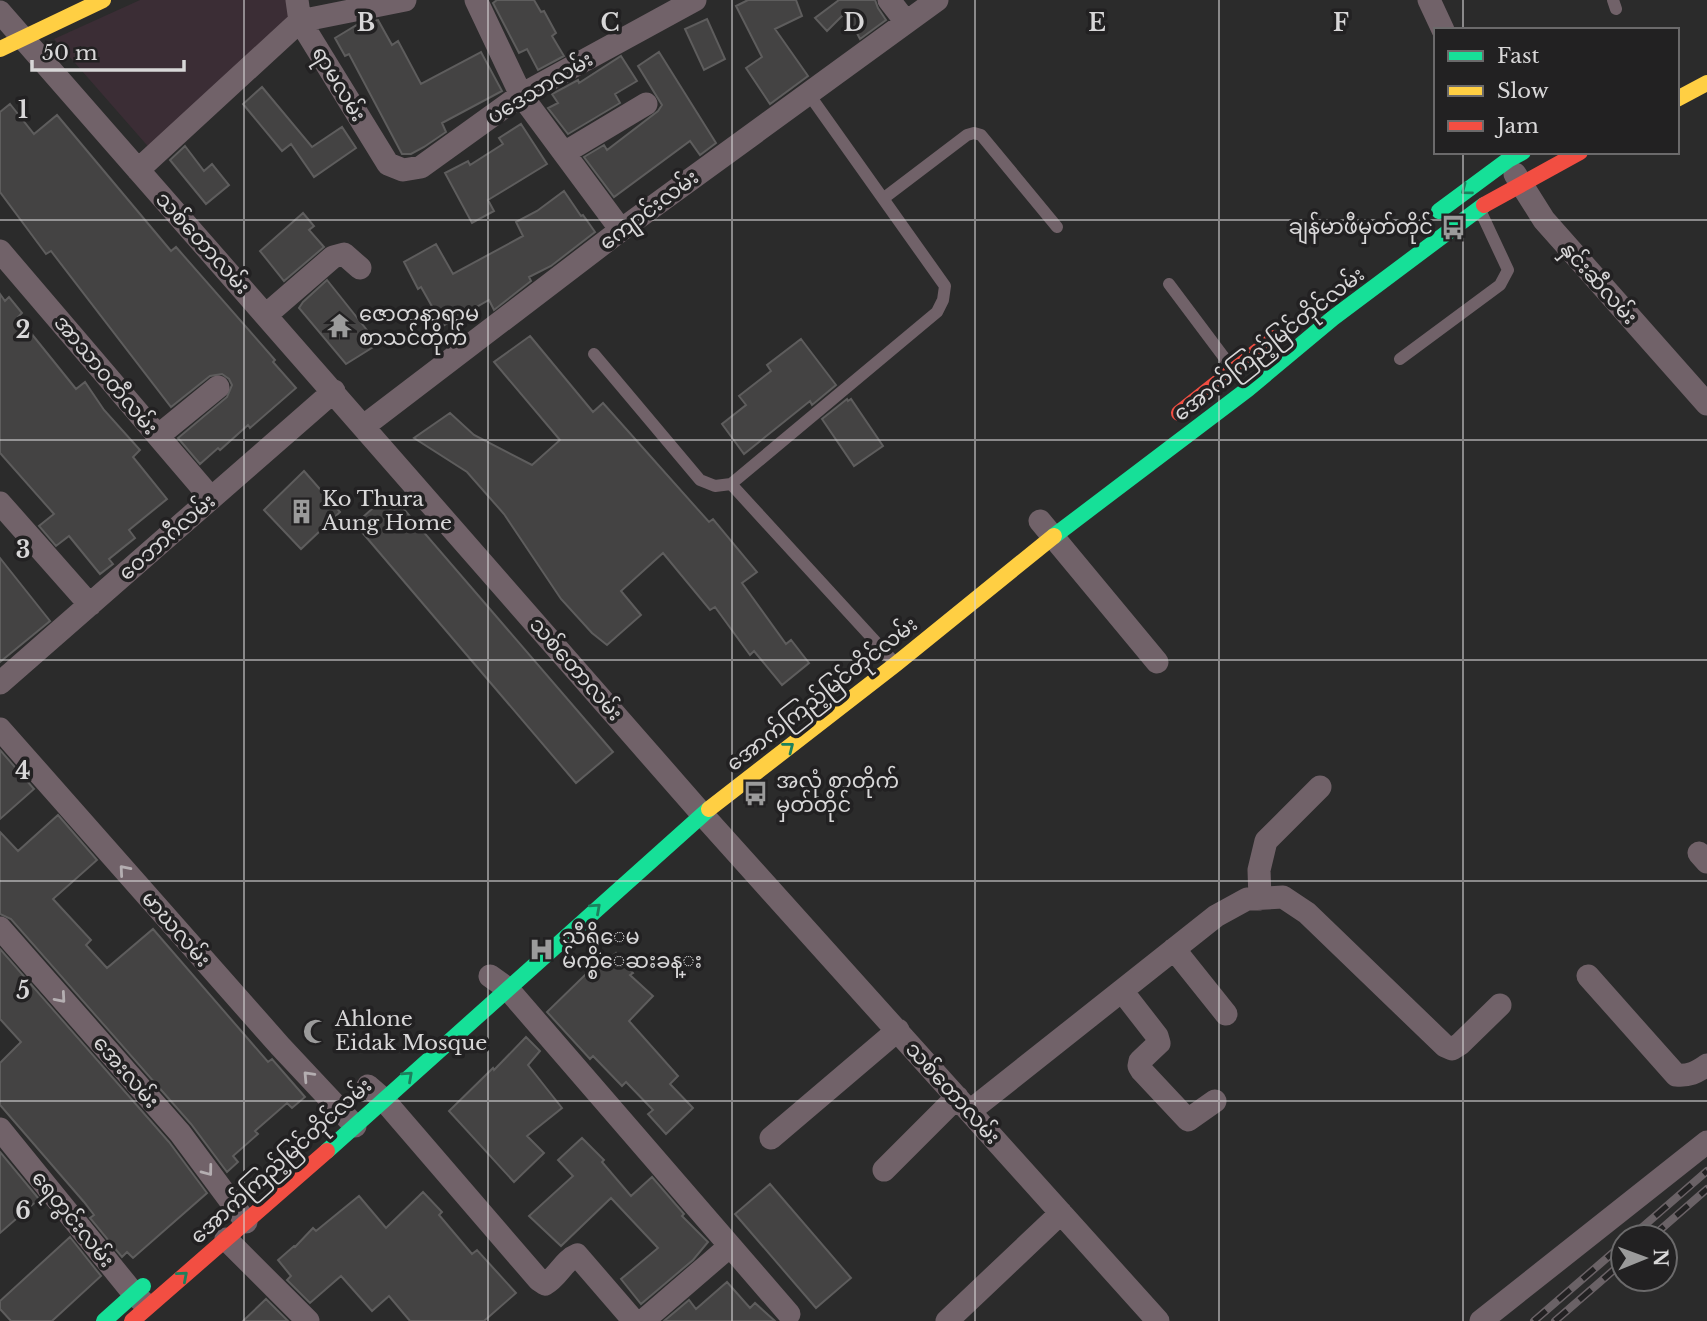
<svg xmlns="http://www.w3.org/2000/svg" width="1707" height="1321" font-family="'Libre Baskerville','Noto Sans Myanmar',serif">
<rect width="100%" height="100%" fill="#2b2b2b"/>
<!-- commercial -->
<path fill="#3b2d35" d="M140,0h156l4,21 -148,130 -98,-112z"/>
<!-- building -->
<path fill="#444343" stroke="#5e5d5d" stroke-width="2" d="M497,0h37l7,12 3,-1 12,22 -4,3 12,20 -26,14 -11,-21 -8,4 -26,-50z
M748,0h48l6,16 -27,13 33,47 -38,28 -24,-36 16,-11 -26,-51z
M839,0h36l3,8 8,12 -26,19 -14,-27 -19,19 -12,-13z
M707,19l18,40 -21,11 -19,-41z
M378,20l14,25 6,-4 23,43 60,-32 21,39 -60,32 4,9 -22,15 -13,7h-9l-53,-100 -4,2 -10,-18 25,-15z
M659,52l57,91 -16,12 -10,-14 -76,56 -30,-40 20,-12 3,5 51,-39 4,-6 -24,-39z
M621,56l16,25 -22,13 5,9 -52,31 -20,-26 10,-5 -6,-9 26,-14 1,3z
M262,87l50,60 30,-20 14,21 -42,29 -23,-33 -9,7 -39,-47z
M10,104l24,30 23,-19 114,136 5,-4 99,113 -2,2 23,26 -46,40 -2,-3 -28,25 -2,-2 -18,16 -22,-26 49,-41 5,-12 -3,-6 -7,-5 -12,2 -39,31 -120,-156 -5,3 -46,-62v-80z
M521,124l26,40 -59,36 6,11 -22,12 -27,-50 23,-12 2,4 33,-21 -4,-6z
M185,146l19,25 8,-7 17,21 -23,19 -36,-44z
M564,191l17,25 2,-1 12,17 -44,34 -22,11 2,4 -37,29 -5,-10 -46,26 -22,-39 -3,2 -14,-27 32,-18 17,30 70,-38 -7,-14 21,-11z
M303,213l11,13 -5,4 15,17 -40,34 -24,-30z
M327,280l51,64 -32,20 -47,-56 4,-6z
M0,294l5,7 4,-4 13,16 -4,4 58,72 9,-7 19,28 36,40 -7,7 34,42 -38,31 6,8 -26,21 4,5 -13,10 -31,-38 -13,10 -17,-20 15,-12 -54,-61z
M530,336l63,76 10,-9 106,119 4,-3 44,53 -15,11 44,61 5,-4 18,23 -27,22 -28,-34 -4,4 -35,-48 -5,3 -47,-57 -42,38 20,24 -34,30 -15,-12 -31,-34 -57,-85 -37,-42 -53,-34 36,-25 24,22 58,30 28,-25 -66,-78z
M801,339l35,46 -24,20 -2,-4 -66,53 -22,-30 24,-19 -7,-9 32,-25 -4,-6z
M847,399l1,2 3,-2 32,47 -29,20 -32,-47z
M304,471l36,41 -39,37 -37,-39z
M390,493l223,259 -37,31 -221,-259z
M0,558l50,63 -50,41z
M0,750l34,39 -34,30z
M58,815l39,45 -44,39 38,41 -5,5 21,23 46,-39 115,133 4,-3 33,38 -13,11 -5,-5 -32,28 3,3 -25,22 5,6 -11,10 -36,-48 -180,-205 -11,-5v-82l18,19z
M0,949l169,193 38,51 -74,65 -6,-6 -5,5 -32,-39 4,-3 -10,-13 -84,-97v-42l21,-21 -21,-23z
M616,953l17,20 -3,2 23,21 -24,25 49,55 -8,8 23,24 -27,26 -18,-20 5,-4 -27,-28 -4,4 -29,-30 -3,3 -43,-47 38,-37 3,2z
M526,1037l14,14 -12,14 34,43 -35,28 17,17 -30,29 -65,-71 44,-43 1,2z
M582,1138l22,22 -2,2 29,34 21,-19 32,37 -2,2 26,26 -15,18 -52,44 -20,-25 37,-31 -47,-50 -50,48 -32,-30 44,-40 -15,-16z
M0,1152l39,47 -39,34z
M770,1184l81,94 -35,30 -81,-94z
M423,1192l19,20 -3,3 33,39 5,-4 39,43 -32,28h-74l-21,-25 -17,15 -31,-35 -31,27 -23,-23 4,-4 -13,-16 16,-14 1,1 18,-19 3,3 43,-35 27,32z
M70,1237l31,39 -49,45h-41l-11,-12v-8z
M727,1282l23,26 5,-5 20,18h-111l25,-21 7,9z
M266,1299l22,22h-45z"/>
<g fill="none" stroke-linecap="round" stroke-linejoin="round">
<!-- lane -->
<path stroke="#716269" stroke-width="12" d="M1613,0l3,9
M884,198l83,-63 7,-2 7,2 76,92
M1169,284l63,84
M594,354l106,126 15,6 16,-2 206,-172 6,-12 2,-14 -137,-193
M1400,359l100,-74 8,-15 -29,-62
M731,484l165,180"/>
<!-- street -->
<path stroke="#716269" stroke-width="23" d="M297,0l3,21 88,143 15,6 18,-3 100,-72 174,-95
M476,0l45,95 100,135
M889,0l17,22
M1429,0l14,30
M0,12l702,802 456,507
M564,153l82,-49
M138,170l162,-149 105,-21
M1515,174l29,46 163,184
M0,251l211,247
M266,315l67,-58 11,-3 16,14
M364,426l257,-196 316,-230
M158,436l60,-49
M0,503l90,102
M1040,521l117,141
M0,683l334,-292
M0,729l280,317 75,80
M1699,853l8,9
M1260,899l-1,-29 7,-29 54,-54
M0,928l180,205 66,89
M1174,949l52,65
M490,976l17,12 282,326
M1588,976l88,99c13,1 20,-2 31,-10
M1122,991l35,45 2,7 -19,18 -1,5 3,5 46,49 27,-19
M368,1086l15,13 156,181 6,4c13,-7 19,-24 32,-29l57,66
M970,1111l246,-195 31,-17 36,-2 24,16 138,133 7,3 8,-5 40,-39
M0,1129l134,165 9,8
M771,1138l127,-108
M884,1170l73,-73
M226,1239l82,82
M643,1321l87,-75
M947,1321l114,-108
M1481,1321l226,-179"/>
<!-- fast -->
<path stroke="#16e098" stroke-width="16" d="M1439,211l69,-51 15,-8
M1054,536l194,-147 85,-71 151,-113
M327,1151l382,-342
M104,1321l39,-35"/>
<!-- slow -->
<path stroke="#ffcf43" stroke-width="16" d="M0,49l103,-49
M1677,99l30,-16
M709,809l187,-145 158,-128"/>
<!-- jam -->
<path stroke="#f24e42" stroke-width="16" d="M1484,205l96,-53
M1179,413l95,-75
M132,1321l195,-170"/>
<defs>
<path id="rail" d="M1631,1237l76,-66
M1652,1237l55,-48
M1534,1321l89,-77
M1555,1321l68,-59"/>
</defs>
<!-- rail casing -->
<use href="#rail" stroke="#6a6266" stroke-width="8"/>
<!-- rail -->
<use href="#rail" stroke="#222122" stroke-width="5" stroke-dasharray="16" stroke-linecap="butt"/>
</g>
<!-- one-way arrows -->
<defs><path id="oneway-chevron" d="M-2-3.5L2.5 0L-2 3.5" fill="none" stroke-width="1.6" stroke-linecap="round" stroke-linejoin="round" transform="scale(1.75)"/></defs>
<g stroke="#1c805d">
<use href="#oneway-chevron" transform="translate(1466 190) rotate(143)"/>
<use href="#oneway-chevron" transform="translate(789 747) rotate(-38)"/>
<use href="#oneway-chevron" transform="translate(596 908) rotate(-42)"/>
<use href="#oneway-chevron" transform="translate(408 1076) rotate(-42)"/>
<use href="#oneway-chevron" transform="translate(183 1276) rotate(-41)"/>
</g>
<g stroke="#b4aeb1">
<use href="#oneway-chevron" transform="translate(124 870) rotate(-131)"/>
<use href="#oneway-chevron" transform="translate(61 998) rotate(49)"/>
<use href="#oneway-chevron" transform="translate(308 1076) rotate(-133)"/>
<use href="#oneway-chevron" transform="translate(208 1171) rotate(53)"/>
</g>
<!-- grid -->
<path fill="none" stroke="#d8d7d8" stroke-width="2" stroke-opacity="0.55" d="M244,0v1321M488,0v1321M732,0v1321M975,0v1321M1219,0v1321M1463,0v30M1463,152v1169M0,220h1707M0,440h1707M0,660h1707M0,881h1707M0,1101h1707"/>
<!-- icons -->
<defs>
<symbol id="bus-bare" viewBox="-9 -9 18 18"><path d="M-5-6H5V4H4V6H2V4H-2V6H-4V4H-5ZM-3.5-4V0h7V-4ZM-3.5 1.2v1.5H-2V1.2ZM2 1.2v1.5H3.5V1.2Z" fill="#9b9b9b" stroke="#222122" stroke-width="2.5" paint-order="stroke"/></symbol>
<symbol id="temple-bare" viewBox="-9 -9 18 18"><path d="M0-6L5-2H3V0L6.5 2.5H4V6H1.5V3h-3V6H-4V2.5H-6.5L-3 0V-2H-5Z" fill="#9b9b9b" stroke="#222122" stroke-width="2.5" paint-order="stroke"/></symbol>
<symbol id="building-bare" viewBox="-9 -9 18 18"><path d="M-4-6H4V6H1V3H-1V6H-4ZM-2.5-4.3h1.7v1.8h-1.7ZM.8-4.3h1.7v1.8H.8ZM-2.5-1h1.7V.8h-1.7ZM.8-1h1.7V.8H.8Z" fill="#9b9b9b" stroke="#222122" stroke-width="2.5" paint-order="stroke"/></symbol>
<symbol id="hospital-bare" viewBox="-9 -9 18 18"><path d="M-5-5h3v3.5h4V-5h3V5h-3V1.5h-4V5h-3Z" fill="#9b9b9b" stroke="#222122" stroke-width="2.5" paint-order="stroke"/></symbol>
<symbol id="mosque-bare" viewBox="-9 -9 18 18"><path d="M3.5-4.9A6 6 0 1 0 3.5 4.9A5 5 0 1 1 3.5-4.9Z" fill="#9b9b9b" stroke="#222122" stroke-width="2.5" paint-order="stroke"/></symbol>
</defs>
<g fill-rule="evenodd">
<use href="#bus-bare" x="1436" y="210" width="35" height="35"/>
<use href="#temple-bare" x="322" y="308" width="35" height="35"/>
<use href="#building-bare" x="284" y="494" width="35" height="35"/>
<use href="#bus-bare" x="738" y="776" width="35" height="35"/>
<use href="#hospital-bare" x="524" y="932" width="35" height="35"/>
<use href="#mosque-bare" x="298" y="1014" width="35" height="35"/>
</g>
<g text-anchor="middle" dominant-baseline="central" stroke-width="7" stroke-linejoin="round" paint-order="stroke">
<!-- street labels -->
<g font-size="21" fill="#d8d7d8" stroke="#222122">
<text transform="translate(339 84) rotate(59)">ရာမလမ်း</text>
<text transform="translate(540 88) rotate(-31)">ပဒေသာလမ်း</text>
<text transform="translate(649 210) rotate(-37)">ကျောင်းလမ်း</text>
<text transform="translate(203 243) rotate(48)">သစ်တောလမ်း</text>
<text transform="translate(1599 283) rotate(48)">နှင်းဆီလမ်း</text>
<text transform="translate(1269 344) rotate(-38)">အောက်ကြည့်မြင်တိုင်လမ်း</text>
<text transform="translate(106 375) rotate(50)">အာသာဝတီလမ်း</text>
<text transform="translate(167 537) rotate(-41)">ဝေဘာဂီလမ်း</text>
<text transform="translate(576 669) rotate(49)">သစ်တောလမ်း</text>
<text transform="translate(822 694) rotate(-38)">အောက်ကြည့်မြင်တိုင်လမ်း</text>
<text transform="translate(176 929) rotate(49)">မာဃလမ်း</text>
<text transform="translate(126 1072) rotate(49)">အေးလမ်း</text>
<text transform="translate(953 1093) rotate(48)">သစ်တောလမ်း</text>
<text transform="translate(281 1161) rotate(-42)">အောက်ကြည့်မြင်တိုင်လမ်း</text>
<text transform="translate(73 1219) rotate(51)">ရေတွင်းလမ်း</text>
</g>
<!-- poi labels -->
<g font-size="21" fill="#d8d7d8" stroke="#222122" text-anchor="start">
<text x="1433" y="227" text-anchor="end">ချန်မာဖီမှတ်တိုင်</text>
<text x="359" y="314">ဇောတနာရာမ<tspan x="359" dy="24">စာသင်တိုက်</tspan></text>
<text x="322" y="499">Ko Thura<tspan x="322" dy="24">Aung Home</tspan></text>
<text x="776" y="781">အလုံ စာတိုက်<tspan x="776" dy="24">မှတ်တိုင်</tspan></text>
<text x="562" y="937">သီရိေမ<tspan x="562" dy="24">မ်က္စိေဆးခန္း</tspan></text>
<text x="335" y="1019">Ahlone<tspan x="335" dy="24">Eidak Mosque</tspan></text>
</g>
</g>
<g font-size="23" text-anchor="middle" font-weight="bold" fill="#d8d7d8" stroke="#222122" stroke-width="7" stroke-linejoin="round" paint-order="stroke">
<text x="366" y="31">B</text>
<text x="610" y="31">C</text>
<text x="854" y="31">D</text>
<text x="1097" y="31">E</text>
<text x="1341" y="31">F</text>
<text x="23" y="118">1</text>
<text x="23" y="338">2</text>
<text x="23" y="558">3</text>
<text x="23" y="779">4</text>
<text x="23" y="999">5</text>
<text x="23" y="1219">6</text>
</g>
<!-- legend -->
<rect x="1434" y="28" width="245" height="126" fill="#222122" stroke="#6b6a6b" stroke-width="2"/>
<rect x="1448" y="51" width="35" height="10" fill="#16e098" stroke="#6b6a6b" stroke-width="2"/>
<text x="1497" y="63" font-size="21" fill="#d8d7d8">Fast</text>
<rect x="1448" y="86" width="35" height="10" fill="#ffcf43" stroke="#6b6a6b" stroke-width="2"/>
<text x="1497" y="98" font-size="21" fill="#d8d7d8">Slow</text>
<rect x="1448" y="121" width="35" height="10" fill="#f24e42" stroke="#6b6a6b" stroke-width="2"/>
<text x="1497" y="133" font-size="21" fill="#d8d7d8">Jam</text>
<!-- north arrow -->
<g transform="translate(1644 1258) rotate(89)"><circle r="33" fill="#222122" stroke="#6b6a6b" stroke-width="2"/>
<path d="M0-5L12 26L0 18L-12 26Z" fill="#9b9b9b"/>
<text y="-10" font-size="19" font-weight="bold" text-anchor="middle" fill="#d8d7d8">N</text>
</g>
<!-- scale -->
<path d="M32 60v10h152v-10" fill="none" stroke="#d8d7d8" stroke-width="3.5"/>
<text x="42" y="60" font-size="21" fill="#d8d7d8" stroke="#222122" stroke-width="5" paint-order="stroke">50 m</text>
</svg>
